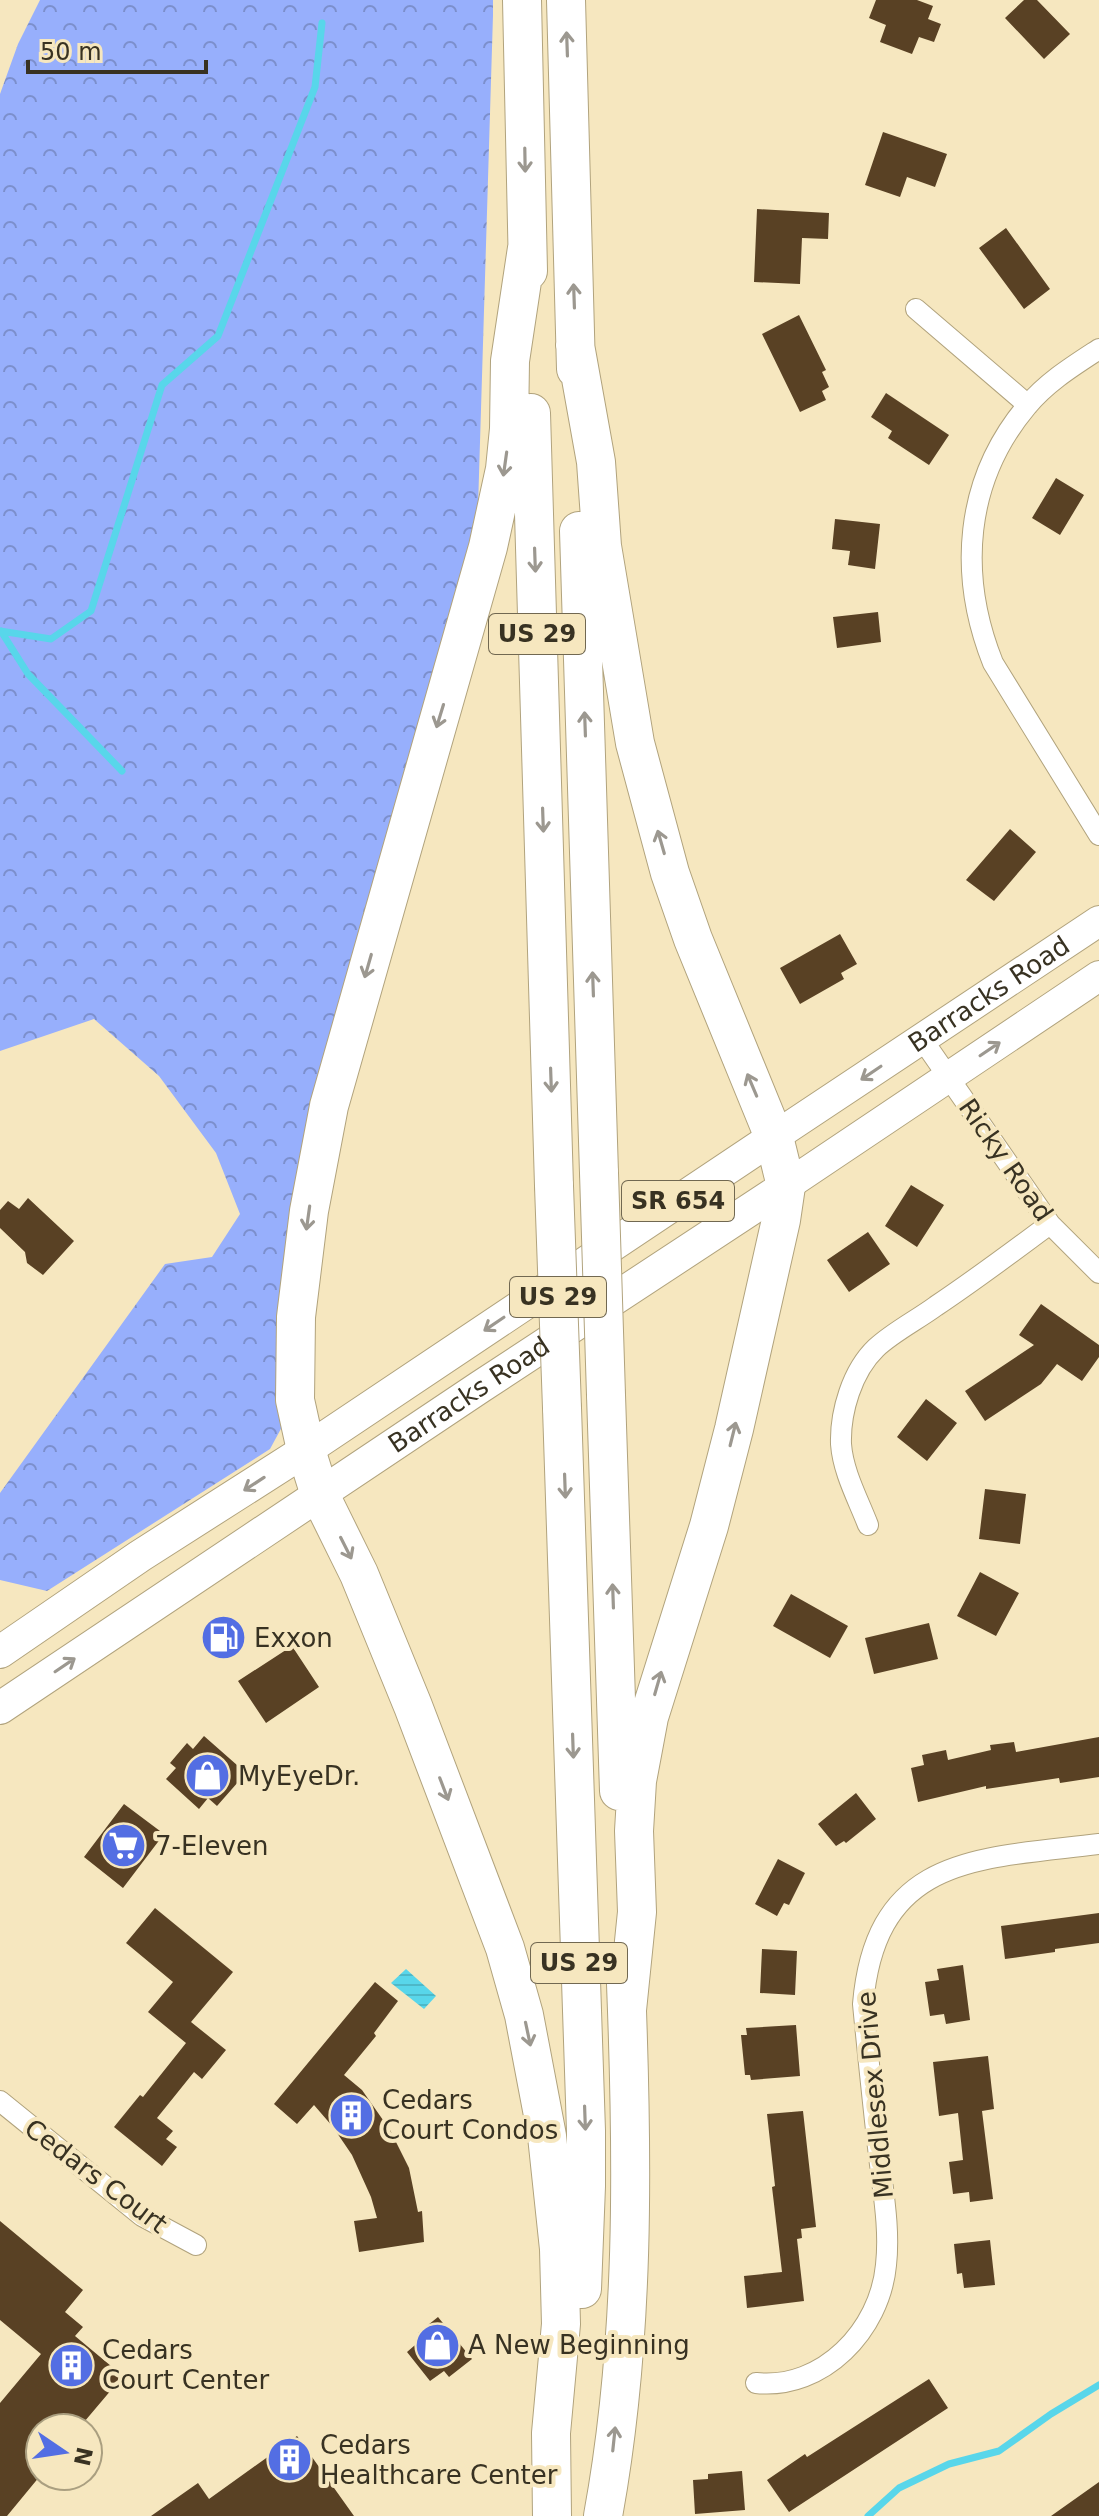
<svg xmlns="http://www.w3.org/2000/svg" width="1099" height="2516" font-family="'DejaVu Sans',sans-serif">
<defs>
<pattern id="forest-crowns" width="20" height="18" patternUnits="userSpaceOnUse" patternTransform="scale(2)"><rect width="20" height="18" fill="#97affc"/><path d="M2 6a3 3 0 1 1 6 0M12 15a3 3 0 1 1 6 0" fill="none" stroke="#7c8fcc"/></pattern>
<pattern id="water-rules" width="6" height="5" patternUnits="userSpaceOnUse" patternTransform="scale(2)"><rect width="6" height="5" fill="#58d6ea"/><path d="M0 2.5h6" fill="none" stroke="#4db8c8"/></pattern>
</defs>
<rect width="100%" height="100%" fill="#f6e7bf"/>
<!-- forest -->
<path fill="url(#forest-crowns)" d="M40,0h453v15l-16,526 -60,213 -134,671 -13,24 -223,142 -47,-11v-87l165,-229 47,-7 28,-43 -24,-61 -57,-77 -65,-57 -94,32v-957l18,-50z"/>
<!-- water -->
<path fill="url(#water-rules)" d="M406,1969l30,27 -12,13 -33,-26z"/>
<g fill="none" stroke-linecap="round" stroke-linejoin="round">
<!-- stream -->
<path stroke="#58d6ea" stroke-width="7" d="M0,631l51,8 40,-28 71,-226 56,-49 97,-249 7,-64
M1,631l27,43 94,97
M868,2516l31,-28 50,-24 50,-13 52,-37 48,-29"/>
</g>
<!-- building -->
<path fill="#594124" d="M876,0h41l16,6 -5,13 13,5 -7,18 -15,-5 -7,17 -32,-12 6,-17 -17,-7z
M1024,0h13l33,34 -26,25 -39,-41z
M883,132l64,22 -12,33 -28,-10 -7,20 -35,-12z
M757,209l72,4 -1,26 -26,-1 -2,46 -46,-2z
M1006,228l44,61 -26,20 -45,-61z
M799,315l27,55 -4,2 7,15 -7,4 4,9 -26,12 -38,-78z
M886,393l63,42 -20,30 -41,-27 4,-7 -21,-14z
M1056,478l28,17 -24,40 -28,-17z
M835,519l45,5 -5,45 -27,-4 2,-14 -18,-2z
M878,612l3,30 -44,6 -4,-31z
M1010,829l26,23 -42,49 -28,-21z
M840,934l17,30 -16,9 3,6 -44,25 -20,-36z
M911,1185l33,20 -27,42 -32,-21z
M28,1198l46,43 -31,34 -16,-12 -2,-11 -25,-24v-18l8,-9 11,8z
M868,1232l22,32 -41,28 -22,-32z
M1041,1304l58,41v12l-17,24 -25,-17 -16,20 -56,37 -20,-30 69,-46 -15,-10z
M926,1399l31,24 -30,38 -30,-24z
M985,1489l41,5 -6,50 -41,-5z
M980,1572l39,21 -23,43 -39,-20z
M791,1594l57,32 -18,32 -57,-32z
M929,1623l9,36 -64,15 -9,-36z
M292,1646l27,41 -53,36 -28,-42z
M204,1736l42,37 -29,33 -9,-8 -9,11 -33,-30 10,-11 -6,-5 17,-20 6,6z
M1099,1737v40l-39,6 -1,-5 -73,11v-3l-68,16 -7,-34 13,-3 -2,-10 24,-5 2,10 43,-10 -1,-5 24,-3 2,10z
M856,1793l20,26 -30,24 -2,-2 -8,5 -18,-22z
M124,1804l40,30 -41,54 -39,-31z
M778,1859l27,14 -16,32 -5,-2 -7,13 -22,-12z
M155,1908l78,64 -42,50 35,28 -24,29 -8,-7 -37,46 16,13 -7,8 11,8 -15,19 -48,-39 26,-32 3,2 43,-54 -38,-31 25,-30 -47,-39z
M1099,1913v30l-44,6v3l-50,7 -4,-33z
M762,1949l35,2 -2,44 -35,-2z
M963,1965l7,55 -24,4 -2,-10 -14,2 -5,-34 14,-2 -2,-11z
M375,1982l23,19 -24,32 2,3 -32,39 18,15 28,40 19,38 9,44 4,-1 2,31 -65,10 -5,-31 23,-3 -6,-21 -19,-42 -19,-28 -19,-22 -17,19 -23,-20z
M796,2025l4,51 -49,4 -1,-5h-5l-4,-40h6l-1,-7z
M988,2056l6,53 -12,2 11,88 -23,3 -1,-10 -16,2 -4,-32 14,-2 -5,-47 -19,3 -6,-54z
M803,2111l13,116 -15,2 1,9 -5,1 7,62 -57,7 -3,-32 38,-4 -10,-85 3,-1 -8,-72z
M0,2221l83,69 -18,22 18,15 -8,9 48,40 -44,52h-39v48l-33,40h-7v-113l41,-49 -41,-34z
M990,2240l5,45 -31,3 -2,-15 -5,1 -3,-30z
M438,2317l34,42 -23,18 -5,-6 -14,10 -23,-29 15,-13 -4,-6z
M929,2379l19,29 -159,104 -22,-32 38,-26 2,3z
M297,2436l57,80h-203l47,-33 11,16z
M742,2471l3,39 -50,4 -2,-34 15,-1v-5z
M1099,2482v34h-48z"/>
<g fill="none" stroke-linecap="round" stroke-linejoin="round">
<defs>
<path id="street" d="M916,309l112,96
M1099,349c-26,17 -52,33 -72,57 -63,75 -69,169 -34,257l106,172
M922,1039l128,185 49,49
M868,1525c-10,-26 -25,-53 -27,-81 -1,-32 11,-73 35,-96 17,-16 41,-28 60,-42 39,-26 76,-54 114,-82
M0,2101l142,115 54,29
M756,2383c67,7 124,-53 130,-118 4,-36 -3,-73 -7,-109 -6,-51 -11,-101 -16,-152 13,-150 116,-145 236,-160"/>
<g id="secondary">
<path id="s1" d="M774,1137l325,-216"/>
<path d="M786,1186l313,-210"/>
</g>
<g id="primary">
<path d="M0,1652l140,-96 166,-106 468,-313"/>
<path id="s2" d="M0,1708l480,-321 306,-201"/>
</g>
<path id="highway" d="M522,0l6,271
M566,0l10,369
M527,248l-17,113 -1,68 -4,40 -17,78 -159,559 -20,105 -13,106 -1,83 11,50 14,45 39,79 54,132 92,242 19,67 23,121 12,113 2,75 -10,109 1,83
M575,345l21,117 6,84 33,197 35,130 23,66 81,198 12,49 -5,34 -47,209 -25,97 -60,191 -12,64 -3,50 3,81 -10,98
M531,413l23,773
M579,531l20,642
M606,1395l13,396
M562,1408l24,723v55l-4,103
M603,2516c32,-175 30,-354 23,-532"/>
</defs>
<!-- street casing -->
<use href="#street" stroke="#b1a37d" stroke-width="22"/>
<!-- secondary casing -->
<use href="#secondary" stroke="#b1a37d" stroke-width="32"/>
<!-- primary casing -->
<use href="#primary" stroke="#b1a37d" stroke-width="34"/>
<!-- highway casing -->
<use href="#highway" stroke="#b1a37d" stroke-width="40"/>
<!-- street -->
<use href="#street" stroke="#fff" stroke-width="20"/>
<!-- secondary -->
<use href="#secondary" stroke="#fff" stroke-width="30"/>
<!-- primary -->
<use href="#primary" stroke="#fff" stroke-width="32"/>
<!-- highway -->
<use href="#highway" stroke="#fff" stroke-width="38"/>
<defs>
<path id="highway-bridge" d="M599,1173l7,222
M554,1186l8,222"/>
</defs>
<!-- highway-bridge casing -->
<use href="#highway-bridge" stroke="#b1a37d" stroke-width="40" stroke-linecap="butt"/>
<!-- highway-bridge -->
<use href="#highway-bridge" stroke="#fff" stroke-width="38"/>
</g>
<!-- one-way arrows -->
<defs><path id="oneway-shaft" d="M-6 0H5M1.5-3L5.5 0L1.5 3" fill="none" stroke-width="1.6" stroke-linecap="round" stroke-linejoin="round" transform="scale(2)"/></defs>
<g stroke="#9c9890">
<use href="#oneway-shaft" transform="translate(567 44) rotate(-92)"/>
<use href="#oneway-shaft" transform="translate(525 160) rotate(89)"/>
<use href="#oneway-shaft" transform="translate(574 296) rotate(-92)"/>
<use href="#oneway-shaft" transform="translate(505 464) rotate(98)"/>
<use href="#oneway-shaft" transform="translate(535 560) rotate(88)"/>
<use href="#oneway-shaft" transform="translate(440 716) rotate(107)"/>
<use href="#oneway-shaft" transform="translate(585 724) rotate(-92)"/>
<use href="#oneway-shaft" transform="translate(543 820) rotate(88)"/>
<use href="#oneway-shaft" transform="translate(661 842) rotate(-106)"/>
<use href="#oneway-shaft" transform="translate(368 966) rotate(106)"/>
<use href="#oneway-shaft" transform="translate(593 984) rotate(-92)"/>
<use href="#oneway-shaft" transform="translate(990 1049) rotate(-34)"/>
<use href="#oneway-shaft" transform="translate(871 1073) rotate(146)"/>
<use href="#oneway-shaft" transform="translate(551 1080) rotate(88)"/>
<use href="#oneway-shaft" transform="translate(752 1085) rotate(-113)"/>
<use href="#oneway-shaft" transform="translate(308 1218) rotate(98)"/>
<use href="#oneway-shaft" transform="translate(494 1324) rotate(146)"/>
<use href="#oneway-shaft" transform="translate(733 1434) rotate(-76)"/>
<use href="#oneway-shaft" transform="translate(254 1484) rotate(147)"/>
<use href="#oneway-shaft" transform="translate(565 1486) rotate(88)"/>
<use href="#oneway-shaft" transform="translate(346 1548) rotate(63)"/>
<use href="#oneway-shaft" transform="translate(613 1596) rotate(-92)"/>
<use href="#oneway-shaft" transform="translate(65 1665) rotate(-34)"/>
<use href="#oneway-shaft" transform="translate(658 1683) rotate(-74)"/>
<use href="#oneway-shaft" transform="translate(573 1746) rotate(88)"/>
<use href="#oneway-shaft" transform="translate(444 1789) rotate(69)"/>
<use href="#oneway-shaft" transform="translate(528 2034) rotate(78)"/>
<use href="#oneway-shaft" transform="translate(585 2118) rotate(88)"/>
<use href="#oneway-shaft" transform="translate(614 2439) rotate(-84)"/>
</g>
<!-- icons -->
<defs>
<symbol id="fuel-disc" viewBox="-11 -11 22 22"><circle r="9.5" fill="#536ee3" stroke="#f6e7bf"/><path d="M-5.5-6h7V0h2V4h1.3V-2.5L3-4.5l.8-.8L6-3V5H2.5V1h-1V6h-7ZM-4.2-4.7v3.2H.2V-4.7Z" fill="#fff"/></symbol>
<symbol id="shop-disc" viewBox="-11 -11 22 22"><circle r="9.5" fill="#536ee3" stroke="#f6e7bf"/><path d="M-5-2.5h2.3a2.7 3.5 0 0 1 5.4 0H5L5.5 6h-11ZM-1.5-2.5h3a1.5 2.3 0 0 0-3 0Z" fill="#fff"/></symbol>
<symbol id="supermarket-disc" viewBox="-11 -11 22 22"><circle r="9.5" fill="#536ee3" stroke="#f6e7bf"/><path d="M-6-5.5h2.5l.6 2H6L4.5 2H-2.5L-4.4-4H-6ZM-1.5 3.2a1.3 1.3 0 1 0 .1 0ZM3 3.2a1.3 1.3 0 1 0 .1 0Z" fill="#fff"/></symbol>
<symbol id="building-disc" viewBox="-11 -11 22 22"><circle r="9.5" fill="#536ee3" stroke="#f6e7bf"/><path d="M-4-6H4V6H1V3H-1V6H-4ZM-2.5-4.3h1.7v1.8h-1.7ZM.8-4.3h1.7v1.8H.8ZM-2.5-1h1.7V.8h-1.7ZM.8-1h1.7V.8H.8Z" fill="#fff"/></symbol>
</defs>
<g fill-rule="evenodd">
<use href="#fuel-disc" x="198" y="1612" width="51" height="51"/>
<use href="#shop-disc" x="182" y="1750" width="51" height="51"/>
<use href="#supermarket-disc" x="98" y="1820" width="51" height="51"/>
<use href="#building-disc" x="326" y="2090" width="51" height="51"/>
<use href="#shop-disc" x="412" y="2320" width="51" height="51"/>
<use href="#building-disc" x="46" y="2340" width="51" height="51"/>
<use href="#building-disc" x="264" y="2434" width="51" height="51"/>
</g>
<g text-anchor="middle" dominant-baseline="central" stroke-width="8" stroke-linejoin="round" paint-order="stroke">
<!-- shield labels -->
<g fill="#f6e7bf" stroke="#716851" stroke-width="2">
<rect x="489" y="614" width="96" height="40" rx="6"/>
<rect x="622" y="1181" width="112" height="40" rx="6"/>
<rect x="510" y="1277" width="96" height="40" rx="6"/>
<rect x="531" y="1943" width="96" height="40" rx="6"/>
</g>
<g font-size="24" font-weight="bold" fill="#383222">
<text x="537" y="634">US 29</text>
<text x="678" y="1201">SR 654</text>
<text x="558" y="1297">US 29</text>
<text x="579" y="1963">US 29</text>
</g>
<!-- street labels -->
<g font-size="26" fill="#383222" stroke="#f6e7bf">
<text stroke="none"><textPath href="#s1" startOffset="258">Barracks Road</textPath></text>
<text transform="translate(1006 1160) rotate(55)">Ricky Road</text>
<text stroke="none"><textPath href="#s2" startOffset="564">Barracks Road</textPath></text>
<text transform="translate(875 2095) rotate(-95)">Middlesex Drive</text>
<text transform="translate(96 2176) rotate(37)">Cedars Court</text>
</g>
<!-- poi labels -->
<g font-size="26" fill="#383222" stroke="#f6e7bf" text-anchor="start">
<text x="254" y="1638">Exxon</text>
<text x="238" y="1776">MyEyeDr.</text>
<text x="155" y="1846">7-Eleven</text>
<text x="382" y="2100">Cedars<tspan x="382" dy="30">Court Condos</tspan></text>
<text x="468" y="2345">A New Beginning</text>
<text x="102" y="2350">Cedars<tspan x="102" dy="30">Court Center</tspan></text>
<text x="320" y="2445">Cedars<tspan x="320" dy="30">Healthcare Center</tspan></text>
</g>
</g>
<!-- north arrow -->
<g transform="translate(64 2452) rotate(103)"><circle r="38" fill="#f6e7bf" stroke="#aa9f80" stroke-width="2"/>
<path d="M0-6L14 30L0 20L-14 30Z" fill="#536ee3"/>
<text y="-12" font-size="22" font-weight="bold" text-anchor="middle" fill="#383222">N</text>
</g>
<!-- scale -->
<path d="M28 60v12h178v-12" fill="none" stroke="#383222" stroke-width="4"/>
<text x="40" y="60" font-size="24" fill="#383222" stroke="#f6e7bf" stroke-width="6" paint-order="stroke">50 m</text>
</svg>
